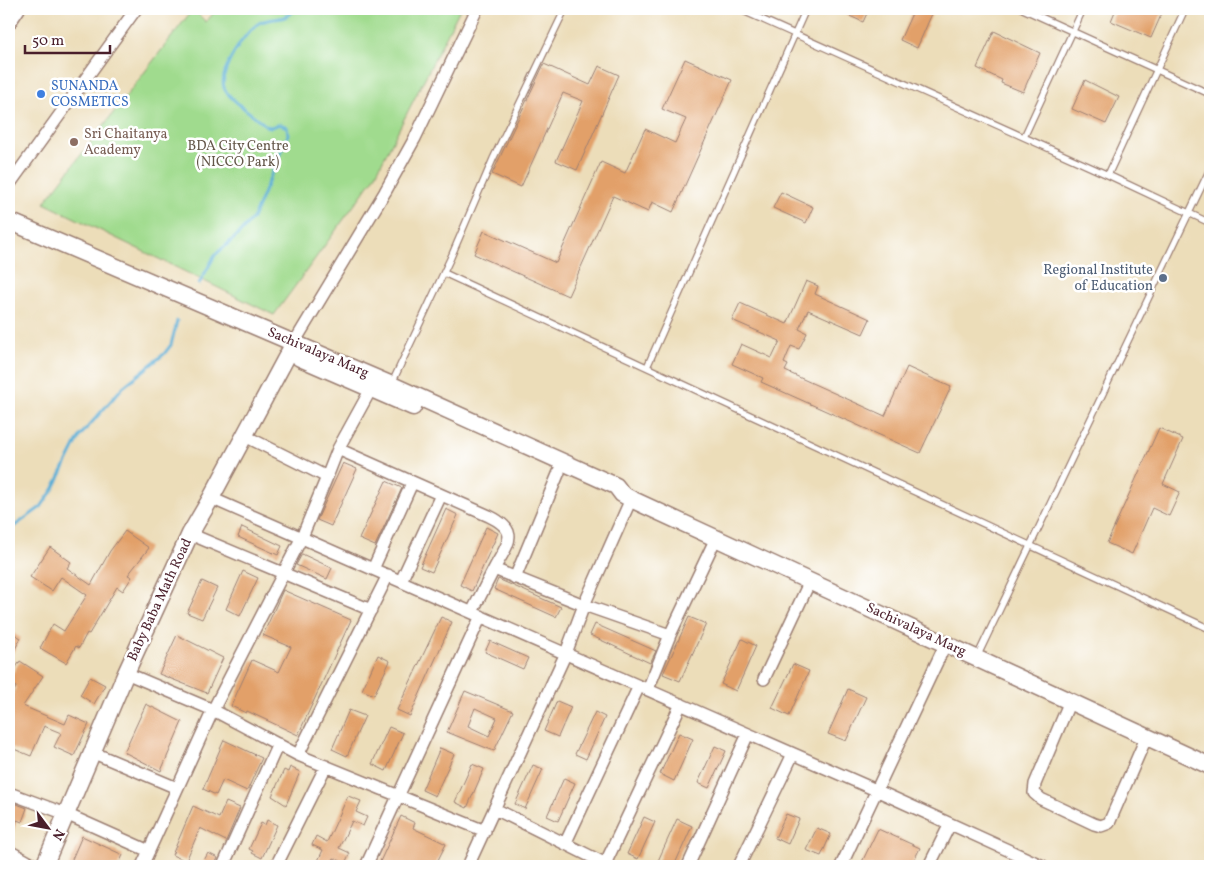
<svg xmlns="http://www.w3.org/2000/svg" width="1219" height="875" font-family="Vollkorn,serif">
<rect width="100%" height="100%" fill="#fff"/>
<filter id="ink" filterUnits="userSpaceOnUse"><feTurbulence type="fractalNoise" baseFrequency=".02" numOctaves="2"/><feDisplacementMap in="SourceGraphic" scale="10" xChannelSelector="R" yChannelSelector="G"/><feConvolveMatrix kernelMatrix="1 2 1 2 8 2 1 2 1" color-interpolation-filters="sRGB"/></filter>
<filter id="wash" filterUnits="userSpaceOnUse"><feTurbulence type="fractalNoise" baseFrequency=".0096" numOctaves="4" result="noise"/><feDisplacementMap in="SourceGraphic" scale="20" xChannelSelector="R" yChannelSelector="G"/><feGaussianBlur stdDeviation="1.12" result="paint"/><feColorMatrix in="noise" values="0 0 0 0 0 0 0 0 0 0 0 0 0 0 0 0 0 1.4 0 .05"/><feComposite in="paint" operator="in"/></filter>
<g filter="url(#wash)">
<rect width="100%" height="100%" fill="#ecddb9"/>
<!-- green -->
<path fill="#a0db8e" stroke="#757d5c" d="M193,9l13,13 11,-13h243l-86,169 -100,137 -230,-112z"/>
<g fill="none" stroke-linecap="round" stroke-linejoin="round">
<!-- stream -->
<path stroke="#5aaed6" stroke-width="3" d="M199,284l16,-29 23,-20 15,-17 35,-83 -1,-8 -7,-3 -9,3 -5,-1c-12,-12 -32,-22 -41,-36 -9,-16 21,-61 36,-68 14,-6 21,1 35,-13
M9,530l32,-23 13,-19 26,-52 43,-49 41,-33 7,-9 6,-24"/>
</g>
<g id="blocks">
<!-- building -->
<path fill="#e2a069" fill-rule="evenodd" d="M834,9h35l-6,13z
M914,9h20l-17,39 -17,-8z
M1116,9h36l10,4 -11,25 -40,-17z
M994,31l46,22 -17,39 -22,-9 1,-3 -25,-12z
M685,59l47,21 -59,132 -21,-10 -4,10 -35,-16 -45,100 -94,-42 10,-23 72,32 45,-101 24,11 20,-44 30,14 11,-24 -24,-10z
M544,64l46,21 9,-19 20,9 -42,95 -21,-9 27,-60 -20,-8 -42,94 -29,-13z
M1085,80l34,17 -13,27 -34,-15z
M781,192l32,15 -7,16 -33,-15z
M806,281l12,5 -3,8 55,25 -7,15 -55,-24 -9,19 8,4 -8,16 -8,-3 -7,17 4,2 -3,6 100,45 22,-49 44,20 -31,66 -159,-71 2,-4 -31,-14 9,-20 31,14 8,-17 -48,-21 8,-17 47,21z
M1159,428l24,11 -20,45 17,8 -11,24 -17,-8 -20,46 -25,-11z
M343,463l14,6 -26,57 -14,-6z
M386,481l16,7 -27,58 -16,-7z
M446,509l12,6 -26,57 -12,-5z
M242,527l40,19 -4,9 -40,-18z
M486,527l12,6 -26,58 -12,-6z
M125,531l24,17 -21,27 4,2 -9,14 -6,-4 -28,47 -2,-1 -8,15 -3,-2 -10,17 -26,-15 13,-24 11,7 23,-36 -26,-18 -9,14 -22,-14 20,-30 21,15 -4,6 24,17 19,-34z
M302,554l30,14 -5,11 -31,-14z
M243,571l15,7 -18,38 -14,-7z
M498,579l63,28 -5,10 -62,-28z
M202,581l15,7 -15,31 -15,-6z
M283,590l68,30 -53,115 -51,-24 -1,2 -15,-7 21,-46 27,12 12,-25 -28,-12z
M441,617l11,5 -42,94 -13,-6z
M689,617l17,7 -26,57 -17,-7z
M595,624l61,27 -6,12 -60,-28z
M9,631l12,7 -12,22z
M177,635l46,23 -16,35 -48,-19z
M742,639l14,7 -20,45 -15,-7z
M490,641l38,17 -5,11 -38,-17z
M378,655l12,6 -16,34 -12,-5z
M20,661l23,15 -20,30 42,18 4,-9 20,9 -15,32 -20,-9 7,-14 -17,-7 -13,30 -22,-9v-44l7,-16 -7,-4v-4z
M793,664l16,7 -20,45 -17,-8z
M90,677l15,8 -11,19 -14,-9z
M848,689l18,8 -20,44 -18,-7z
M465,691l48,20 -19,40 -47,-19zM475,708l22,10 -8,18 -21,-10z
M557,701l14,6 -13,30 -14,-6z
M146,704l36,18 -21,49 -37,-19z
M349,710l16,6 -18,40 -15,-7z
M595,712l10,5 -19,42 -11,-5z
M389,727l14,6 -17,38 -14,-7z
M679,733l14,6 -19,42 -14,-7z
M224,740l38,18 -15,33 -24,-11 -7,15 -13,-6z
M715,746l11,5 -17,37 -11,-5z
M440,748l14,6 -19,42 -13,-6z
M472,764l12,5 -17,39 -12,-6z
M533,765l10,4 -18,40 -10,-5z
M290,767l10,5 -14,33 -14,-9 12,-26 4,2z
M564,778l11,5 -17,38 -11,-5z
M348,796l13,5 -5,11 11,5 -4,9 -11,-5 -13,27 11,5 -5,10 -11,-5 -3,8h-6l-8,-3 6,-13 -11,-5 4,-9 11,6z
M9,801l18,7 -5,14 -5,-2 -6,20 -2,-1z
M226,802l14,6 -14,33 -26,-13 -14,33 -14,-6 21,-49 26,12z
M786,814l13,5 -11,25 -13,-6z
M401,816l14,7 -2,5 33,16 -11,22h-57z
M644,817l11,5 -17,37 -11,-5z
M677,819l15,7 -18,40h-8l-9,-3z
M267,820l10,5 -15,33 -10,-5 1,-2 -4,-2 12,-26 4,2z
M817,828l14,6 -10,22 -15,-6z
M878,829l42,19 -9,18h-51z
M82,836l41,19 -5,11h-49z
M208,853l10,5 -4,8h-13z"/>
</g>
</g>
<g filter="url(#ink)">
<use href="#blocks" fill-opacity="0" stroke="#9b7e72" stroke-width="1"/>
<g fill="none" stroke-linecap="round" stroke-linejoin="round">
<defs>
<path id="lane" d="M739,9l369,166 102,48
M1023,9l187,85
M1024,137l59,-128
M1108,175l77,-166
M444,273l766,356
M647,367l159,-358
M392,383l59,-126 42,-98 72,-150
M977,657l233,-488"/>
<path id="street" d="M9,24l10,-15
M9,185l127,-176
M294,343l91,-151 30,-54 62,-129
M243,435l84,42 11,-28 33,-60
M338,449l151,67c33,16 18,28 5,53l90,36 86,30
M211,498l667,293 165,75
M190,534l181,76
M373,569l39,-86
M515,578l44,-106
M401,581l40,-86
M472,612l22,-43
M126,673l87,37 85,45 187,76
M764,679l46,-98
M648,689l22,-54 46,-97
M1070,701l-35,83 -1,9 7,6 53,25 7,2 8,-3 37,-85
M94,753l83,35
M298,755l90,-180
M9,793l57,21 83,37
M495,809l115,57
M565,844l74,-158
M9,851l27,15
M605,864l76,-160
M142,866l71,-156 89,-173 25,-60
M223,866l55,-122
M276,866l50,-100
M366,866l115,-250
M468,866l98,-213 18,-48 47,-106
M688,866l60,-132
M739,866l54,-112
M841,866l104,-221
M929,866l21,-42"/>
<path id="secondary" d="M9,221l383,164 224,101 6,8 9,5 579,267
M300,358l113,49
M44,866l82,-193 64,-139 21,-36 83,-155"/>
</defs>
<!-- lane casing -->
<use href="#lane" stroke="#9b7e72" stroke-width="8"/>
<!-- street casing -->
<use href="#street" stroke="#9b7e72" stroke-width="14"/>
<!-- secondary casing -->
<use href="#secondary" stroke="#9b7e72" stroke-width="19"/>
<!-- lane -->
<use href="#lane" stroke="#fff" stroke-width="5.5"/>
<!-- street -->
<use href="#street" stroke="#fff" stroke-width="11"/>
<!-- secondary -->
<use href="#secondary" stroke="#fff" stroke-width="16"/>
</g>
</g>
<!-- markers -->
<circle fill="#3f7fe0" stroke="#fff" stroke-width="2" cx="41" cy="94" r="5"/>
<circle fill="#8d6e63" stroke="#fff" stroke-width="2" cx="74" cy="142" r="5"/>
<circle fill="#5c6f8a" stroke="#fff" stroke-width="2" cx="1163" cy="278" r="5"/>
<g text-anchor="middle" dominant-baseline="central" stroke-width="5" stroke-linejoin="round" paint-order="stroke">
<!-- shop labels -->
<g font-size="14" fill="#366cbe" stroke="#fff" text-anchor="start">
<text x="51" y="86">SUNANDA<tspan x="51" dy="16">COSMETICS</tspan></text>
</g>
<!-- education labels -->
<g font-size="14" fill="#785e54" stroke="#fff" text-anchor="start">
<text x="84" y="134">Sri Chaitanya<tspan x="84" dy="16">Academy</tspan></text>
</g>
<!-- park labels -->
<g font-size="14" fill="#645749" stroke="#fff">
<text x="238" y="146">BDA City Centre<tspan x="238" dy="16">(NICCO Park)</tspan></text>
</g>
<!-- service labels -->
<g font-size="14" fill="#4e5e75" stroke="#fff" text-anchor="end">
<text x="1153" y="270">Regional Institute<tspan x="1153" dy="16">of Education</tspan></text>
</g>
<!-- street labels -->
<g font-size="14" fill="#4a1f2b" stroke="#fff">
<text transform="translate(318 353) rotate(23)">Sachivalaya Marg</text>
<text transform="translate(160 600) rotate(-65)">Baby Baba Math Road</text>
<text transform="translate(916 630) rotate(25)">Sachivalaya Marg</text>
</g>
</g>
<!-- margin -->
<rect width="1219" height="875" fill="none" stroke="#fff" stroke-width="30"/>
<!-- north arrow -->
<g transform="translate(48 828) rotate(122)" stroke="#ffffff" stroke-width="4" paint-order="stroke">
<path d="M0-4L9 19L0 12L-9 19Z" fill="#4a1f2b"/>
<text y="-8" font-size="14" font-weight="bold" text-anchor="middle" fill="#4a1f2b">N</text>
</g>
<!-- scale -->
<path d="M25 45v8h85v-8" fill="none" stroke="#4a1f2b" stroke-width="2.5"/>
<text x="32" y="45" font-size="15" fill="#4a1f2b" stroke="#ffffff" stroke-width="4" paint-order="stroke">50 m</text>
</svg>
